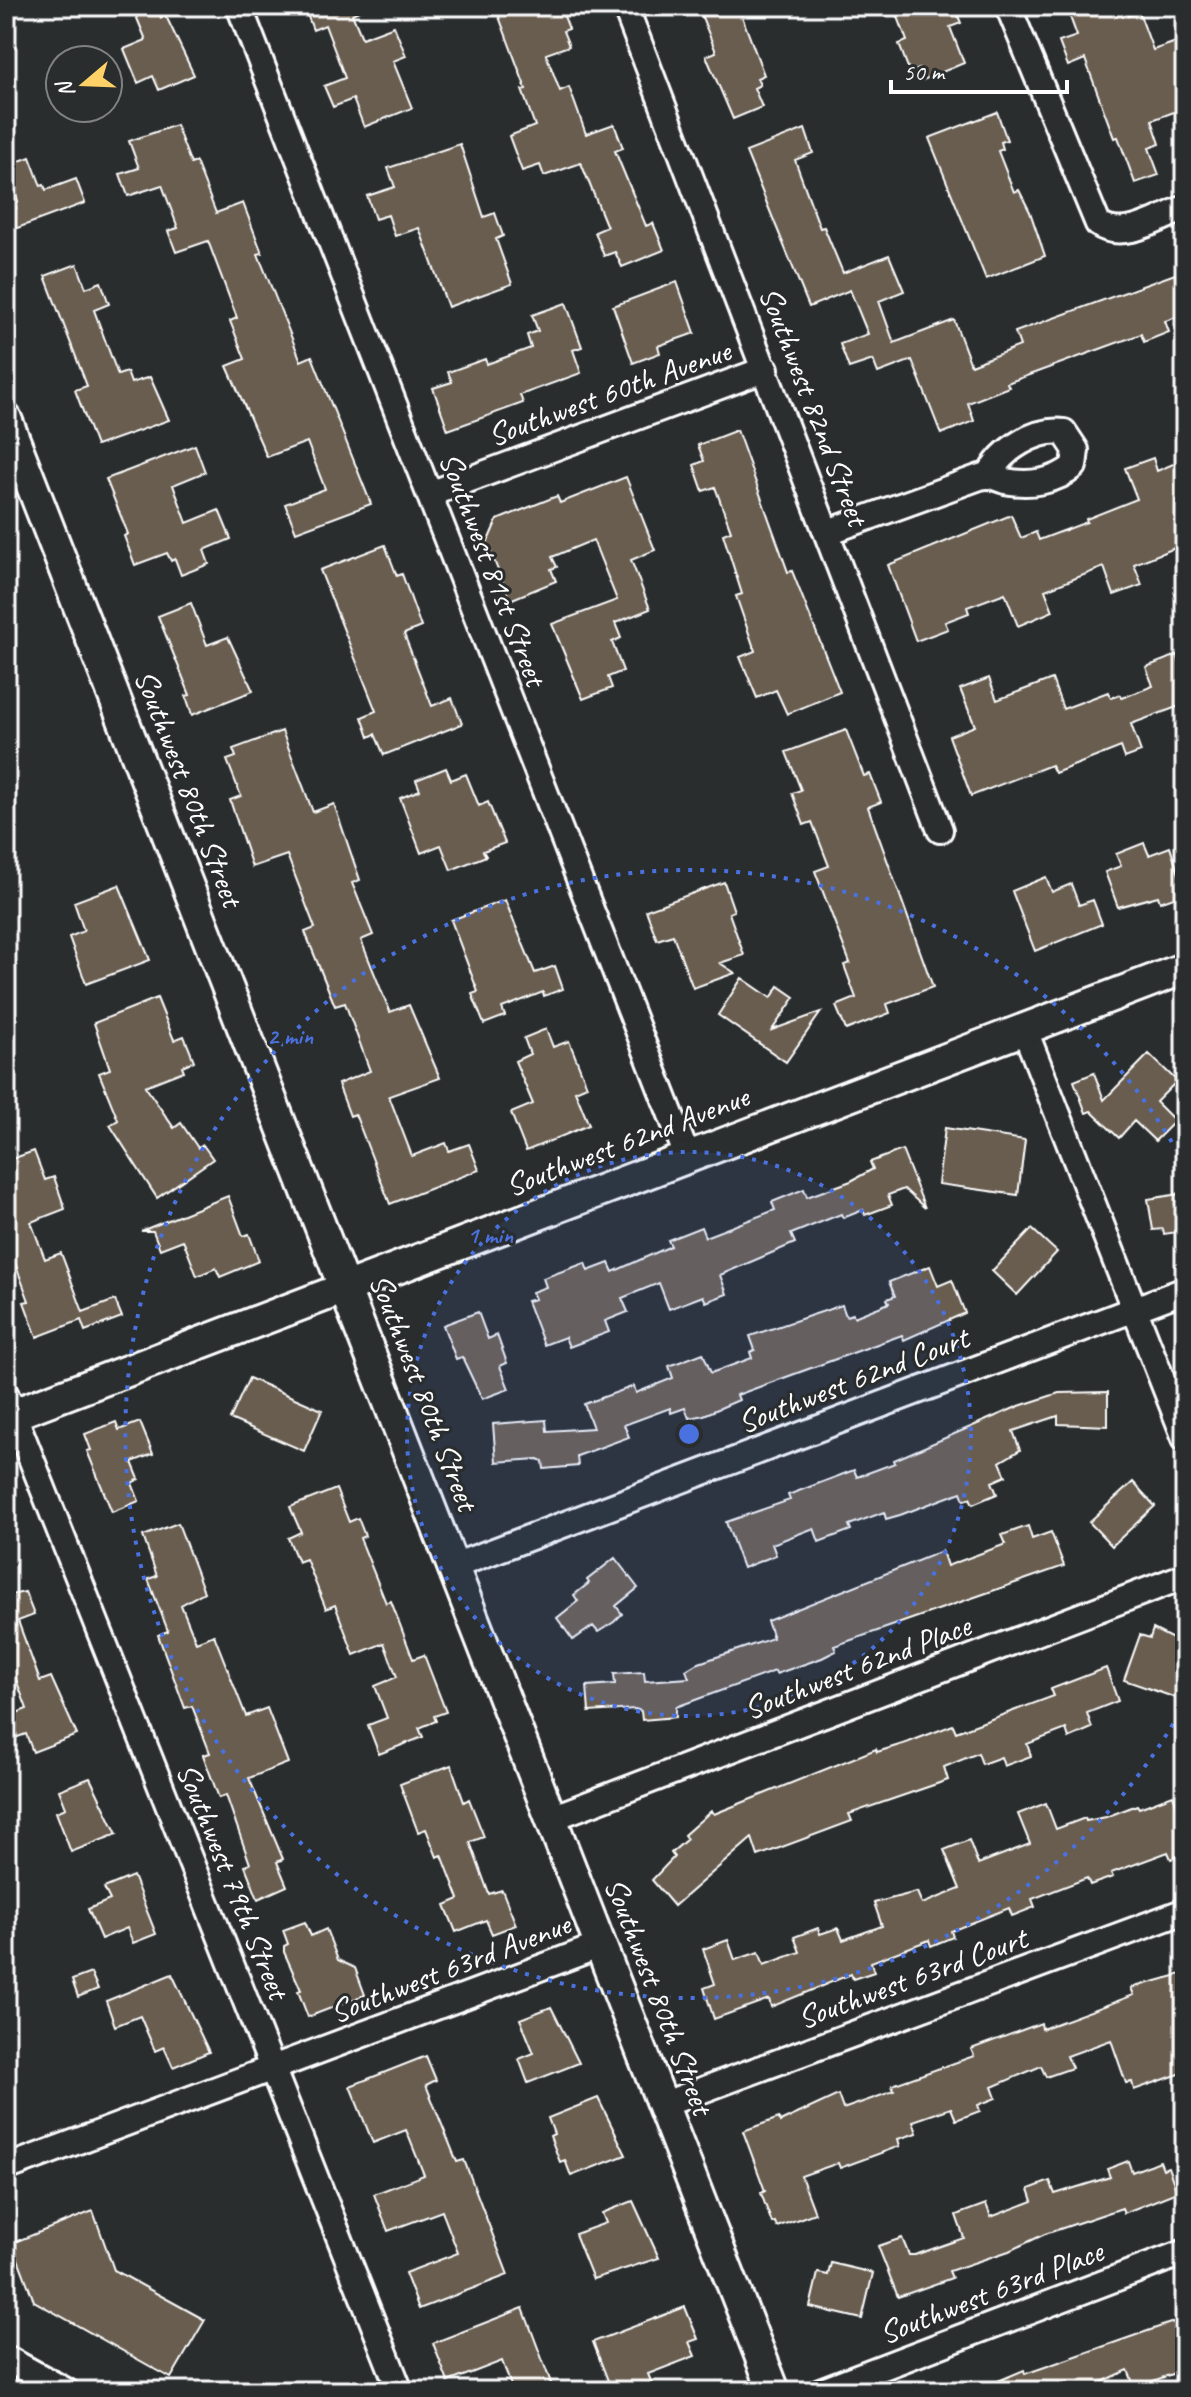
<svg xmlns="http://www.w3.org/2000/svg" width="1191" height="2397" font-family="Caveat,sans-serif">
<rect width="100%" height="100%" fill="#2a2d2e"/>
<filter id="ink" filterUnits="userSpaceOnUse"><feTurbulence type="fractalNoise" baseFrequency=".0125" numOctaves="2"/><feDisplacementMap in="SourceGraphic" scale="16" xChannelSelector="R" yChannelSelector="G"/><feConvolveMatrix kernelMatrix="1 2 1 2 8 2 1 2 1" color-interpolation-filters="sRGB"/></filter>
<g filter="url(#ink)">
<!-- building -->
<path fill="#695d50" stroke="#fff" stroke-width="2" d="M146,6h11l4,12 5,-2 28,59 -35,15 -6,-14 -15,7 -14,-34 22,-9 -12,-29z
M304,6h66l-18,8 10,24 32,-12 12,30 -13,5 19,47 -48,19 -11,-28 -20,8 -9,-21 21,-8 -20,-53 -12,5z
M495,6h65l9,23 -6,2 6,15 -23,8 14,37 9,-4 17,47 28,-10 9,24 -8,3 31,75 7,-3 11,27 -42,17 -7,-15 -11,4 -9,-24 12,-5 -26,-64 -37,13 -4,-11 -18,6 -13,-35 26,-10 -13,-36 4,-1z
M701,6h37l26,69 -7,3 3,7 -6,3 8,19 -29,12 -27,-63 10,-4 -16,-40 3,-1z
M894,6h60l7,17 -11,4 14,36 -41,17 -4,-11 -9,4 -11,-29 8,-3z
M1066,6h58l4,10 11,-4 14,38 32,-11v29l-8,3 8,20v17l-33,12 8,24 -11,4 10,27 -24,8 -17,-46 -4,1 -29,-79 -17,7 -9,-24 18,-6z
M997,112l10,28 -6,2 2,7 -5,2 16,41 5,-2 11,22 15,44 -59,23 -57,-141z
M176,125l15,39 5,-2 20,51 27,-10 19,50 -4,1 43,107 11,-5 59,148 -75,28 -11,-28 40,-15 -18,-47 -40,15 -40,-91 18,-7 -15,-38 7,-3 -29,-77 -32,11 -8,-21 10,-3 -16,-43 -34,11 -8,-22 19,-6 -10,-27z
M805,129l8,24 -18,7 25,68 4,-1 19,46 46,-18 15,36 -25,10 15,42 60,-23 17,45 49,-19 -5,-14 160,-58 10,27v13l-20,7 4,11 -25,10 -3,-8 -134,49 2,4 -41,16 6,18 -33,13 -29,-74 -34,13 -5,-13 -24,8 -9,-24 28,-10 -18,-44 -41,17 -63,-155z
M460,144l24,73 11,-4 8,23 -7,3 16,45 -64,23 -29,-79 -24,8 -7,-21 -13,4 -8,-23 28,-9 -7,-19z
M30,157l11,29 3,-1 2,5 30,-11 9,24 -73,27 -6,-18 10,-4 -2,-4 4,-2 -12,-36z
M77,264l9,24 15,-6 8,22 -15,6 24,65 9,-3 4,11 19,-6 19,43 -73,26 -21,-56 12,-4 -42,-110z
M677,282l18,51 -37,13 2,7 -27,10 -20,-57z
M566,303l16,44 -9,3 8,23 -61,22 3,8 -75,27 -15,-42 19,-6 -4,-10 37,-13 2,5 44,-16 -4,-13 11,-4 -6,-16z
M737,430l51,142 4,-1 48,121 -53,22 -11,-24 -19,8 -17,-41 15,-6 -19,-55 6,-2 -19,-60 8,-3 -16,-44 -12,4 -9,-26 10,-4 -6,-16z
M195,445l10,27 -32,13 14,38 32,-13 12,29 -27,11 5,14 -28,11 -6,-16 -4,2 -4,-8 -32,12 -11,-29 4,-2 -22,-55z
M1153,458l4,13 28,-12v85l-51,20 8,21 -28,10 -10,-28 -59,23 8,21 -35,15 -13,-33 -38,14 2,6 -24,9 3,7 -32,12 -28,-76 123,-50 10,23 15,-6 3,8 48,-18 -1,-3 51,-20 -12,-31z
M626,477l29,73 -24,10 19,49 -35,14 6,15 -9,4 11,29 -15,6 4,11 -29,11 -31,-75 65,-24 -24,-60 -41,17 5,10 -6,2 5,12 -46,19 -23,-57 10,-23 60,-24 3,7z
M385,545l12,31 5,-2 19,53 -17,7 28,72 20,-8 10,26 -78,31 -9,-21 -6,3 -7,-20 14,-6 -56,-141z
M191,603l16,42 21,-8 25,54 -61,24 -6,-19 4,-1 -32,-79z
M1177,655l4,11 4,-2v40l-54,20 10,28 -16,6 -4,-11 -66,26 -4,-8 -80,31 -22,-60 26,-10 -15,-37 29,-11 8,22 55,-21 11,30 45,-17 3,6 9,-3 2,3 31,-12 -7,-19z
M846,730l18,46 6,-2 11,28 -13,5 65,180 -46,17 3,9 -44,17 -10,-24 20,-8 -12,-33 6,-2 -35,-92 14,-5 -17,-44 -8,3 -12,-32 9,-3 -15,-38z
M282,731l31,81 21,-8 26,76 -8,3 21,52 -12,5 29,72 19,-7 31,73 -51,18 23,60 34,-13 3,8 20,-7 10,26 -89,34 -35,-90 -5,2 -12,-32 32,-13 -25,-68 -10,3 -30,-74 10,-4 -28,-73 -35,12 -22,-67 11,-4 -14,-36 9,-3 -3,-8z
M446,768l5,12 15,-6 13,32 9,-4 17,41 -22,8 3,5 -35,14 -10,-25 -20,8 -21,-55 20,-8 -4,-10z
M1144,843l5,12 21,-8 15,46 -25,9 -2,-6 -40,11 -13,-35 16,-6 -5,-12z
M1046,877l6,15 19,-8 8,21 14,-5 9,24 -67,27 -23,-60z
M724,882l10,29 -5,2 15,42 -24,8 15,10 -42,15 -20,-53 -16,5 -11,-30z
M119,885l31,75 -64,24 -17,-47 15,-6 -10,-29z
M505,900l30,73 20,-7 8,23 -19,7 -1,-4 -41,16 3,8 -21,8 -12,-30 6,-2 -27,-72z
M742,978l29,20 8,-12 16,11 -23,33 49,-18 -35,50 -68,-47z
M157,998l17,42 10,-4 10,25 -12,5 2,5 -39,15 29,42 7,-5 17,25 5,-3 10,14 -56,39 -47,-73 8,-5 -19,-47 11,-4 -16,-46z
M546,1029l7,18 16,-6 18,45 -12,5 14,34 -63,26 -15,-38 22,-9 -18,-43 15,-7 -6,-16z
M1149,1054l28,27 -21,21 19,19 -20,20 -21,-20 -15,17 -28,-27 -5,2 -12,-32 20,-8 10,27z
M945,1128l80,12 -7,55 -80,-11z
M902,1150l23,58 -21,-19 -16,6 4,10 -27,10 -2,-5 -20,8 -2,-4 -50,20 4,9 -75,32 7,19 -21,8 -3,-6 -34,13 -10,-26 -37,15 6,14 -23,9 4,11 -40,15 -4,-10 -21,8 -17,-44 8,-2 -3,-7 14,-5 -3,-9 42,-15 3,8 21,-8 4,9 58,-26 -3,-6 33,-13 4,10 70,-27 -3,-8 32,-13 3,8 44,-16 22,-12 -3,-7z
M34,1151l11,29 9,-3 11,32 -34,13 14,37 16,-6 22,59 32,-12 7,17 -37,14 -4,-11 -44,17 -13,-35 5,-1 -17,-46 -6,2v-96z
M1185,1193v38l-21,3 -1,-5 -10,1 -5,-31z
M228,1196l15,40 6,-2 10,27 -39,16 -4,-9 -19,8 -14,-36 -23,9 -7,-18h-12z
M1032,1229l25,23 -40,43 -25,-24z
M930,1266l8,20 14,-6 13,33 -61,27 -2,-5 -165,60 2,5 -35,15 -15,3 -4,-10 -14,5 -1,-5 -46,17 5,12 -52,19 1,10 -34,3 -1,-8 -6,-2 -41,3 -3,-38 53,-4 1,11 46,-3 -9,-24 50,-18 2,7 37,-15 -4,-12 34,-13 8,20 41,-15 -2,-6 5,-2 -5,-14 92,-31 4,11 7,-2 1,3 35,-14 -2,-4 8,-3 -6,-14z
M478,1312l10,27 9,-4 10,28 -7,3 9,23 -27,10 -20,-42 -6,2 -13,-34z
M249,1378l73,32 -18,41 -74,-32z
M1108,1392v34l-50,-2v-8l-45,15 7,19 -20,12 6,14 -14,6 5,12 -24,10 -3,-6 -6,2 -3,-8 -61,23 -14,4 -2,-7 -35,13 2,5 -32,12 -5,-14 -42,16 4,11 -33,13 -17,-46 64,-22 -2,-5 66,-25 3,7 38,-14 -1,-3 125,-54 40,-13z
M116,1422l3,8 21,-8 13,32 -21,8 7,17 -7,4 7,18 -27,11 -25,-61 4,-1 -6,-16z
M1133,1482l22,24 -43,40 -23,-24z
M336,1489l13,33 9,-4 7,18 -5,2 26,65 5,-2 22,58 11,-4 22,57 -12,4 2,5 -17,7 4,9 -44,17 -11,-29 19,-7 -12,-32 22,-9 -13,-34 -30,12 -19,-50 -9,4 -20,-50 -8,3 -10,-24 13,-6 -11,-25z
M178,1523l26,69 -23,13 15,37 18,-7 32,81 21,-8 21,55 -39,15 34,81 -6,3 10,24 -29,13 -13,-33 5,-2 -24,-69 -7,3 -16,-43 7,-2 -18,-47 -7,2 -27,-73 10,-4 -20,-52 9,-3 -14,-40z
M1028,1526l4,13 19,-7 13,34 -230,80 2,5 -14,7 -46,16 -1,-3 -99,36v10l-34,3 -1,-9 -6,-2 -46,3 -2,-26 28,-2 -1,-10 30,-2 1,9 44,-3 -3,-8 10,-6 77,-26 -6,-17 175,-70 5,15 59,-22 -4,-9z
M615,1558l23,30 -22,18 6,8 -8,8 -16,10 -5,-6 -20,14 -16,-22 21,-17 -4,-6 15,-12 -2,-3z
M25,1592l9,23 -16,6 22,60 11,-4 26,58 -44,17 -7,-18 -20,7v-24l21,-8 -13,-35 -8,3v-81z
M1153,1629l32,16v56l-61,-21 16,-45 10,3z
M1106,1668l12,33 -31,12 5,15 -23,10 -3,-9 -39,15 4,12 -27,10 -3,-9 -19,7 -4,-11 -34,14 4,13 -99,34 3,7 -94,35 -6,-18 -78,68 -22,-26 22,-23 -3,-4 16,-14 -3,-4 27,-24 3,3 162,-65 1,3 29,-9 47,-18 3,7 98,-36 -3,-7z
M451,1765l13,37 5,-3 15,38 -14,5 19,52 13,-4 14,35 -24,9 -6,-14 -30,12 -11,-27 14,-6 -17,-44 -5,2 -11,-28 -8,3 -18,-48z
M90,1778l27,56 -46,18 -15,-40 10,-4 -7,-18z
M1173,1795l12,33v26l-14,5 -3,-7 -57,21 2,4 -23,8 -3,-7 -55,21 3,8 -23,9 -3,-8 -58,23 2,6 -22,9 -2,-6 -58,22 3,10 -21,7 -2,-5 -80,33 -2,-8 -55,20 -10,-31 11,-4 -12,-35 25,-9 7,20 24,-8 5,13 36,-13 -6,-15 24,-9 2,6 18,-6 5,12 39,-14 -8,-23 43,-11 5,12 38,-15 -16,-39 25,-10 9,24 52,-20 -12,-30 28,-11 10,26 29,-11 1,3 20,-4 31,-12 2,3z
M133,1876l23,58 -23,9 -6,-15 -26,11 -13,-30 22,-9 -6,-12z
M305,1922l6,14 15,-7 12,31 17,8 10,27 -57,22 -10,-26 3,-1 -17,-38v-6l4,-2 -5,-14z
M91,1973l7,16 -20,8 -6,-17z
M1185,1973v99l-51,18 -2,-8 -6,1 -15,-43 -44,16 5,12 -26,9 -5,-11 -49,21 4,11 -18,7 2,6 -24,9 -5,-12 -38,13 4,12 -19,6 2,7 -60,22 -2,-5 -37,13 14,37 -38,14 -2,-5 -3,1 -11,-30 4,-2 -22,-60 36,-13 1,4 58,-27 5,14 51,-18 -2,-6 82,-29 -3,-7 70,-26 1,6 92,-34 -3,-7z
M172,1974l37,78 -36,15 -9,-20 -9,4 -15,-35 -25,10 -9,-25z
M551,2007l28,56 -51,20 -9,-24 15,-6 -14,-34z
M426,2056l10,24 -10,5 31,77 7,-2 44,115 -89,34 -14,-36 53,-20 -16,-42 -54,20 -14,-37 50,-19 -18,-45 -33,13 -23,-57z
M598,2098l28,57 -55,21 -6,-16 -5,2 -10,-26 4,-2 -6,-16z
M1128,2161l4,11 28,-11 3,8 5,-2 9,25 -53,21 -2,-5 -77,26 -36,17 -60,20 3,7 -54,19 -20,-51 24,-8 7,17h6l49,-17 -8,-23 30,-11 5,13 42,-16 -4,-12 21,-8 5,13 55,-17 -3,-8z
M633,2201l26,57 -66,21 -18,-45 31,-11 -4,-10z
M93,2211l21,59 91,50 -34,58 -137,-77 -22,-58z
M831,2263l42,10 -11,46 -52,-12 8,-34 10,2z
M685,2307l13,32 -9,3 6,14 -47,18 7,17h-43l-19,-49z
M523,2308l31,83h-41l-11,-30 -54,21 -15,-39z
M1179,2320l6,17v32l-50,19 -7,-18 -46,21h-108l50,-21 1,4z"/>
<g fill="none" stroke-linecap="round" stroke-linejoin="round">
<defs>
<path id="minor" d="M239,6l448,1150
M625,6l315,824
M1008,6l90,218c25,18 61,-6 87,-16
M430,494l336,-125
M828,532l152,-55c11,-3 15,1 25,4 24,5 51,1 69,-15l2,-16 -12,-18c-28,-4 -63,18 -74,42
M1024,1028l161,410
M6,1395l394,996
M454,1566l731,-276
M552,1818l633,-242
M662,2105l523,-194
M6,2168l595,-223
M6,2358l60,33
M820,2391l365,-139"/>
<path id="tertiary" d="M6,419l768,1972
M6,1417l1179,-449"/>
</defs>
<!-- minor casing -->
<use href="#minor" stroke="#fff" stroke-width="30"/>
<!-- tertiary casing -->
<use href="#tertiary" stroke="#fff" stroke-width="36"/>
<!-- minor -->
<use href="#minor" stroke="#2a2d2e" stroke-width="24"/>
<!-- tertiary -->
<use href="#tertiary" stroke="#2a2d2e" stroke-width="30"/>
</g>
</g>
<!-- distance rings -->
<circle cx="689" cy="1434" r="282" fill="#4a71e0" fill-opacity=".12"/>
<g fill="none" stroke="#4a71e0" stroke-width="4" stroke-dasharray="4 8">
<circle cx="689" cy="1434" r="282"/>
<path d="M1185 1703A564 564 0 1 1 1185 1165"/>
</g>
<g text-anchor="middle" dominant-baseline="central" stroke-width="6" stroke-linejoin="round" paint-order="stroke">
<!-- street labels -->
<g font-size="32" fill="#fff" stroke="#2a2d2e">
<text transform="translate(609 393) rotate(-20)">Southwest 60th Avenue</text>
<text transform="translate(814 406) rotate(69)">Southwest 82nd Street</text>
<text transform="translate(493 569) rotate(69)">Southwest 81st Street</text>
<text transform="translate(189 788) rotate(69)">Southwest 80th Street</text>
<text transform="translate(627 1141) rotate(-21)">Southwest 62nd Avenue</text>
<text transform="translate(853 1380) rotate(-21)">Southwest 62nd Court</text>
<text transform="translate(424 1392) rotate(69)">Southwest 80th Street</text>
<text transform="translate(857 1667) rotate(-21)">Southwest 62nd Place</text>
<text transform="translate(233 1881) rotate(68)">Southwest 79th Street</text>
<text transform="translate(450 1968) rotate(-21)">Southwest 63rd Avenue</text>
<text transform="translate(912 1978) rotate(-20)">Southwest 63rd Court</text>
<text transform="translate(659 1996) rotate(69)">Southwest 80th Street</text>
<text transform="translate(991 2292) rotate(-21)">Southwest 63rd Place</text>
</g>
</g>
<circle cx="689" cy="1434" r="12" fill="#4a71e0" stroke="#2a2d2e" stroke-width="4"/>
<g font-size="24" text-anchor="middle" font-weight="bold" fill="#4a71e0" stroke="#2a2d2e" stroke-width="6" stroke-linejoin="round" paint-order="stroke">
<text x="290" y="1044">2 min</text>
<text x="490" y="1243">1 min</text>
</g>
<!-- margin -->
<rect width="1191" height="2397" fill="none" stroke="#2a2d2e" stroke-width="32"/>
<rect x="16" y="16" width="1159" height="2365" fill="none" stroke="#fff" stroke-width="3" filter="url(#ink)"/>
<!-- north arrow -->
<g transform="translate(84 84) rotate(251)"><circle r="38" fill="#2a2d2e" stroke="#7f8182" stroke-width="2"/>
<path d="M0-6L14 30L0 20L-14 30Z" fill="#ffd166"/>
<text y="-12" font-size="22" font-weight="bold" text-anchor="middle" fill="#ffffff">N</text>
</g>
<!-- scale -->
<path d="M891 80v12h176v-12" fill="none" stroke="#ffffff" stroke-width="4"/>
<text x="903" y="80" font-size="24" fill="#ffffff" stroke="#2a2d2e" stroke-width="6" paint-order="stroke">50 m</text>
</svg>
